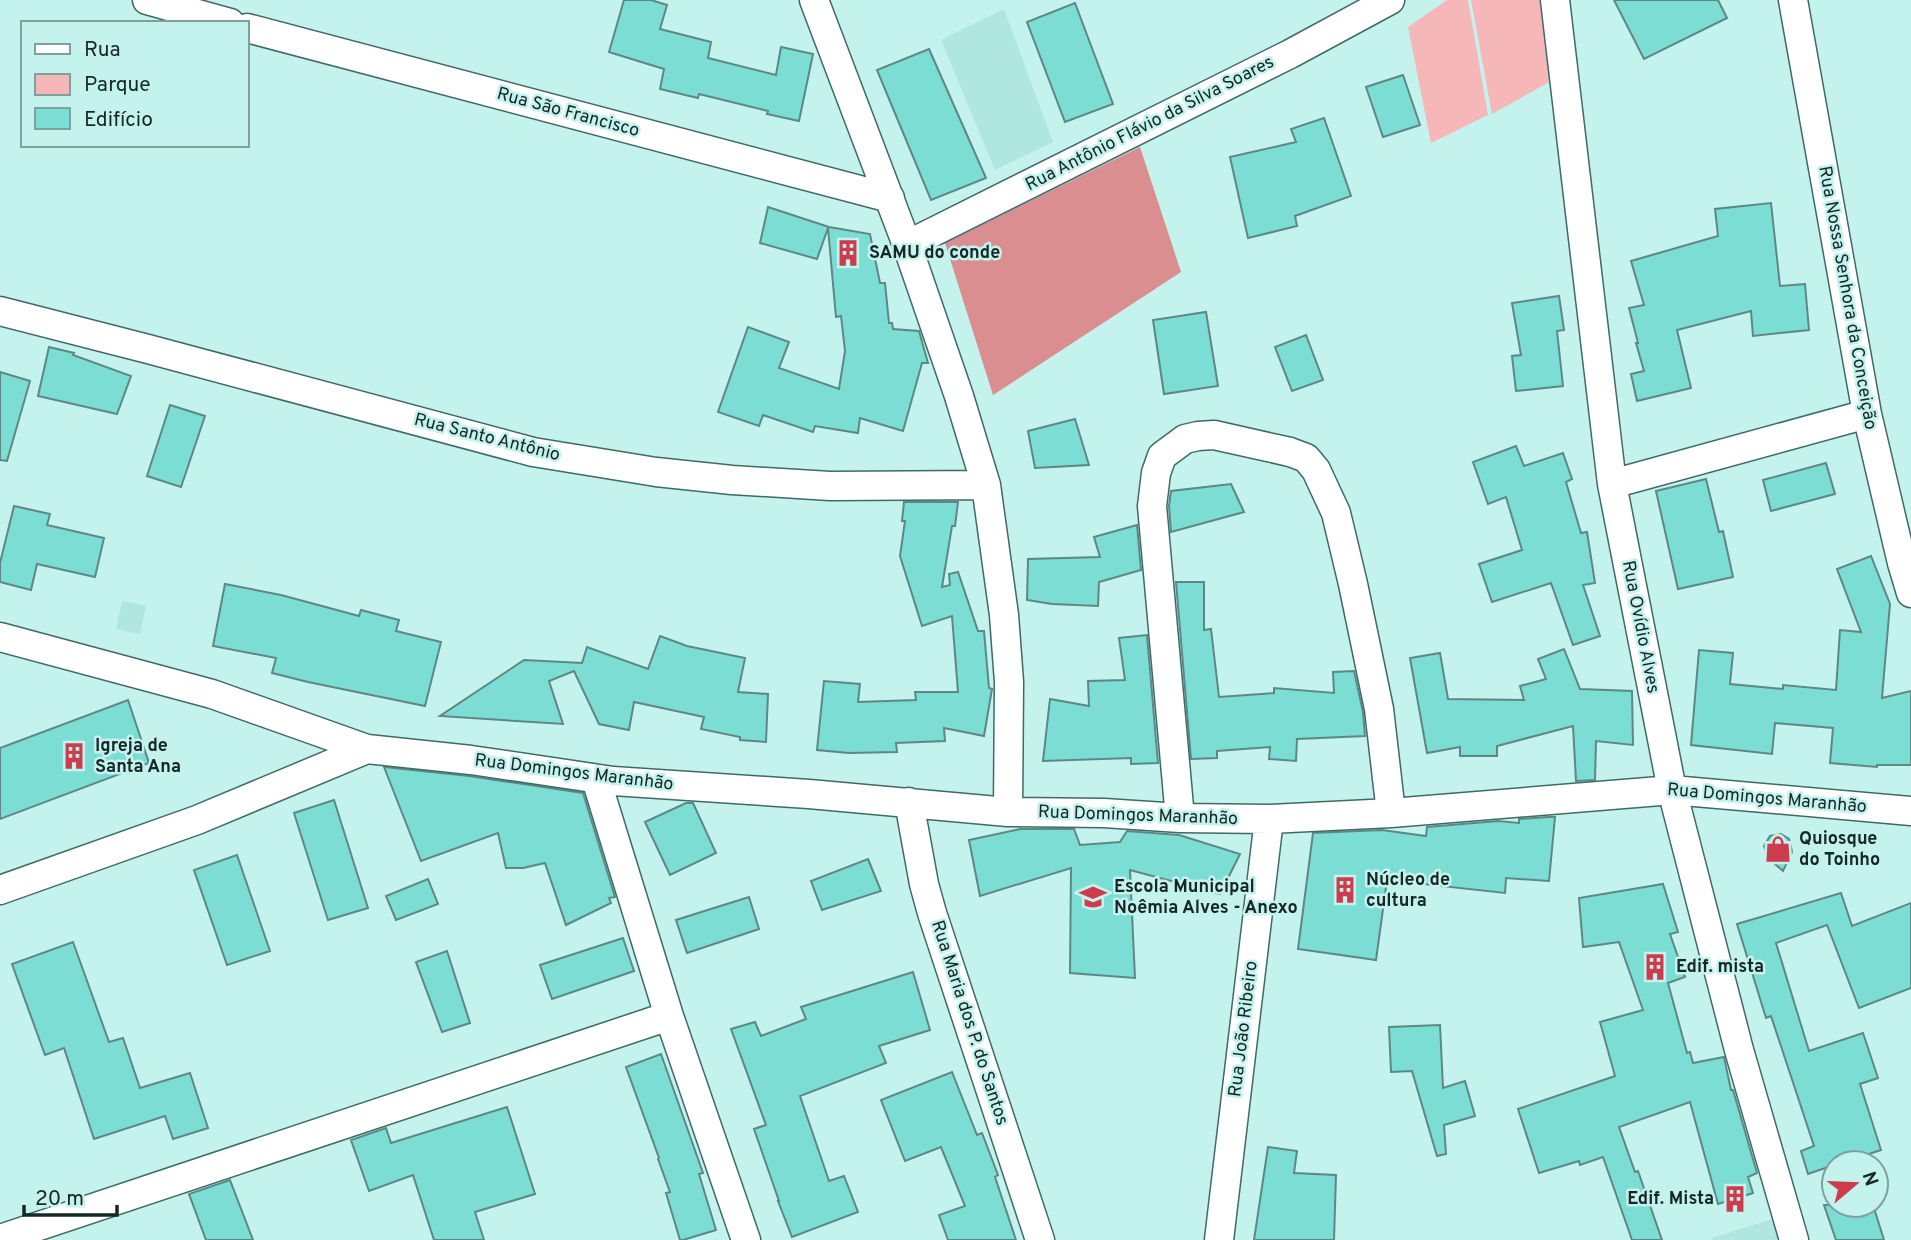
<svg xmlns="http://www.w3.org/2000/svg" width="1911" height="1240" font-family="Overpass,sans-serif">
<rect width="100%" height="100%" fill="#c4f2ed"/>
<!-- built -->
<path fill="#afe6e0" d="M1004,9l49,133 -58,28 -54,-130z
M122,601l24,5 -6,28 -24,-5z
M1772,1219l8,21h-67l-1,-2z"/>
<!-- green -->
<path fill="#f6b7b8" d="M1447,0h21l20,115 -57,28 -23,-116z
M1471,0h79l10,76 -68,38z"/>
<!-- forest -->
<path fill="#da8e8f" d="M1140,147l41,125 -188,123 -48,-152z"/>
<!-- building -->
<path fill="#7cddd5" stroke="#5d8884" stroke-width="2" d="M624,0h27l16,5 -7,24 51,13 -3,16 68,17 5,-28 32,7 -14,67 -32,-7 1,-3 -69,-17 -1,4 -38,-9 4,-20 -55,-17z
M1614,0h104l9,18 -83,41z
M1075,3l38,101 -48,18 -38,-100z
M929,49l57,129 -55,22 -54,-130z
M1403,75l17,50 -37,12 -17,-50z
M1324,118l27,78 -56,20 2,10 -49,12 -18,-81 66,-15 -5,-13z
M1771,203l9,83 25,-2 4,46 -56,6 -2,-25 -74,19 14,58 -54,13 -6,-27 13,-3 -8,-28h2l-9,-35 15,-3 -13,-44 87,-25 -3,-27z
M768,207l61,20 41,7 10,49h5l4,40h3l1,6 26,2 9,32h-6l-19,68 -43,-13 -2,15 -43,-7 -2,6 -50,-17 -4,11 -41,-14 30,-85 41,15 -10,26 60,21 6,-38 -4,-35 -5,1 -8,-89 -11,31 -57,-16z
M1559,296l5,34 -7,1 6,55 -47,5 -4,-35 9,-1 -9,-52z
M1206,312l12,74 -54,8 -11,-74z
M1306,335l17,45 -31,11 -17,-44z
M49,347l25,6 -1,2 58,21 -14,38 -79,-18z
M0,372l30,9 -23,80 -7,-1z
M170,405l35,11 -24,71 -34,-11z
M1075,419l14,46 -54,3 -7,-37z
M1516,446l8,20 39,-13 9,26 -6,3 15,51 6,-1 8,51 -12,2 17,51 -27,9 -22,-62 -59,19 -13,-38 43,-14 -16,-53 -18,7 -15,-42z
M1826,463l9,31 -64,17 -8,-31z
M1706,479l13,53 4,-1 10,46 -55,12 -22,-98z
M1231,484l13,28 -73,20 -2,-26 2,-15z
M904,502h54l-3,24h-3l-10,61 8,-2 -1,-11 9,-2 20,59h6l5,57 3,1 -8,47 -40,-8 1,13 -49,2 1,9 -48,1 -32,-3 7,-69 36,3 -2,18 58,-2 -1,-8h43l-6,-76 -30,10 -22,-70 5,-35h-3z
M14,506l36,8 -3,11 57,13 -9,39 -58,-13 -6,26 -31,-8v-19z
M1137,525l4,45 -42,12 -1,24 -46,-2 -25,-4 1,-41 72,-2 -6,-20z
M1871,556l19,48 -8,94 29,-7v74h-34v2l-47,-4 3,-35 -58,-5 -3,31 -81,-9 8,-95 34,3 -3,31 53,5v-4l53,5 4,-60 21,2 -24,-63z
M1176,582h28v48l7,-1 8,68 55,-4v-5l60,5 -1,-21 21,-1 9,41 2,24 -68,3 -1,22 -27,-2 1,-12 -53,4v7l-26,1z
M225,584l56,11 78,21 2,-6 38,10 -3,11 45,11 -16,64 -117,-24 -36,-9 4,-15 -63,-12z
M1147,635l11,128 -27,1v-6l-88,3 7,-62 39,7 -1,-25 37,-1 -6,-42z
M660,636l27,10 58,12 -7,34 30,2 -2,48 -26,-2v-3l-39,-8 3,-12 -70,-15 -5,28 -30,-6 -25,-53 -25,10 14,43 -123,-8 84,-56 58,3 5,-16 61,22z
M1564,649l16,40 52,2 1,54 -37,-4 -1,39 -19,1 -3,-55 -76,20v10h-37v-9l-33,6 -17,-95 30,-5 8,46 76,1 -4,-14 26,-7 -8,-20z
M128,700l21,63 -149,56v-71z
M384,767l85,9 114,17 32,104 -6,1 2,5 -45,22 -21,-62 -22,5h-17l-8,-35 -77,28z
M334,800l34,108 -40,12 -34,-107z
M686,803h7l23,50 -46,22 -25,-53z
M1548,817h7l-6,64 -43,-3 -1,15 -118,-13 -11,80 -78,-11 15,-116 69,-3 44,6 1,-9 71,-6 21,2v-4z
M1020,829h54l6,16 40,-3 7,-11 52,4 61,19 -20,40 -90,-24 5,108 -65,-5 1,-105 -91,28 -11,-56z
M1781,834l8,5 3,13 -9,19 -15,-13 -4,-12 6,-10z
M237,855l33,96 -43,14 -33,-95z
M868,859l13,32 -59,19 -11,-29z
M428,879l10,25 -42,16 -10,-24z
M1663,884l15,48 -8,2 15,43 -17,6 19,70 3,-1 3,11 31,-6 7,33h2l24,83 -9,4 5,16 -35,11 -28,-102 -71,25 16,45 3,-1 24,69h-30l-29,-83 -23,8 -1,-4 -40,12 -21,-64 97,-33 -15,-54 43,-12 -24,-68 -36,5 -4,-49z
M1841,893l11,33 59,-23v85l-52,20 -32,-83 -51,18 33,108 54,-18 15,45 -18,6 21,66 -40,13h-7v2l-26,9 -7,-23 13,-5 -43,-130 -5,2 -29,-94z
M749,897l10,32 -72,24 -11,-33z
M623,938l11,33 -82,28 -12,-34z
M73,942l36,100 14,-4 17,50 50,-15 18,55 -35,11 -8,-23 -71,23 -30,-91 -19,7 -33,-91z
M447,951l23,72 -28,9 -26,-70z
M913,972l17,58 -51,16 7,17 -86,33 29,85 15,-5 14,36 -66,25 -14,-36h1l-25,-72 12,-4 -35,-96 24,-7 6,14 45,-17 -5,-12z
M1440,1025l3,63 22,-7 10,35 -31,9 2,29 -9,2 -25,-85 -21,1 -2,-45z
M661,1054l42,119 -4,1 17,56 -33,10h-3l-14,-47 4,-1 -12,-33 1,-1 -33,-91z
M952,1072l25,63 5,-2 16,42 -3,2 21,63h-68l-9,-25 26,-9 -24,-59 -36,14 -24,-61z
M507,1107l28,87 -60,18 9,28h-50l-21,-65 -44,16 -18,-51 35,-12 5,15z
M1268,1147l29,4 -3,22 42,2 -2,65h-80z
M230,1180l23,60h-47l-17,-46z
M1824,1205h49l11,35h-48z"/>
<g fill="none" stroke-linecap="round" stroke-linejoin="round">
<defs>
<path id="minor" d="M147,0l83,23
M814,0l93,245 52,151 27,89 18,130 5,67 -1,130
M1555,0l57,484 60,306 67,260 55,190
M1793,0l74,414 35,149 9,30
M247,28l643,170
M907,245l383,-191 100,-54
M0,311l148,38 385,103 123,20 76,8 98,6 156,-1
M1612,484l255,-70
M0,637l212,57 155,55 104,11 142,21 196,13 199,18 96,1 76,5 89,1 122,-6 281,-23 239,21
M596,779l73,237 77,224
M909,802l15,82 8,29 108,327
M1180,818l-28,-312 4,-33 6,-17 23,-17 13,-3 16,-1 76,17 16,6 10,12 20,43 17,71 26,125 12,104
M0,890l197,-70 170,-71
M0,1239l669,-223
M1219,1240l50,-421"/>
</defs>
<!-- minor casing -->
<use href="#minor" stroke="#3f6a66" stroke-width="31"/>
<!-- minor -->
<use href="#minor" stroke="#fff" stroke-width="28"/>
</g>
<!-- icons -->
<defs>
<symbol id="building-bare" viewBox="-9 -9 18 18"><path d="M-4-6H4V6H1V3H-1V6H-4ZM-2.5-4.3h1.7v1.8h-1.7ZM.8-4.3h1.7v1.8H.8ZM-2.5-1h1.7V.8h-1.7ZM.8-1h1.7V.8H.8Z" fill="#cc3c4d" stroke="#c4f2ed" stroke-width="2.5" paint-order="stroke"/></symbol>
<symbol id="shop-bare" viewBox="-9 -9 18 18"><path d="M-5-2.5h2.3a2.7 3.5 0 0 1 5.4 0H5L5.5 6h-11ZM-1.5-2.5h3a1.5 2.3 0 0 0-3 0Z" fill="#cc3c4d" stroke="#c4f2ed" stroke-width="2.5" paint-order="stroke"/></symbol>
<symbol id="school-bare" viewBox="-9 -9 18 18"><path d="M0-5L7-2L0 1L-7-2ZM-4 1L0 2.5L4 1V4Q0 6-4 4Z" fill="#cc3c4d" stroke="#c4f2ed" stroke-width="2.5" paint-order="stroke"/></symbol>
</defs>
<g fill-rule="evenodd">
<use href="#building-bare" x="829" y="234" width="38" height="38"/>
<use href="#building-bare" x="55" y="737" width="38" height="38"/>
<use href="#shop-bare" x="1759" y="830" width="38" height="38"/>
<use href="#building-bare" x="1326" y="871" width="38" height="38"/>
<use href="#school-bare" x="1074" y="878" width="38" height="38"/>
<use href="#building-bare" x="1636" y="948" width="38" height="38"/>
<use href="#building-bare" x="1716" y="1180" width="38" height="38"/>
</g>
<g text-anchor="middle" dominant-baseline="central" stroke-width="5" stroke-linejoin="round" paint-order="stroke">
<!-- street labels -->
<g font-size="18" fill="#152726" stroke="#c4f2ed">
<text transform="translate(568 113) rotate(15)">Rua São Francisco</text>
<text transform="translate(1150 124) rotate(-27)">Rua Antônio Flávio da Silva Soares</text>
<text transform="translate(1847 298) rotate(80)">Rua Nossa Senhora da Conceição</text>
<text transform="translate(487 438) rotate(14)">Rua Santo Antônio</text>
<text transform="translate(1640 627) rotate(79)">Rua Ovídio Alves</text>
<text transform="translate(574 773) rotate(7)">Rua Domingos Maranhão</text>
<text transform="translate(1767 799) rotate(5)">Rua Domingos Maranhão</text>
<text transform="translate(1138 816) rotate(2)">Rua Domingos Maranhão</text>
<text transform="translate(969 1023) rotate(72)">Rua Maria dos P. do Santos</text>
<text transform="translate(1244 1029) rotate(-83)">Rua João Ribeiro</text>
</g>
<!-- poi labels -->
<g font-size="18" font-weight="bold" fill="#152726" stroke="#c4f2ed" text-anchor="start">
<text x="869" y="253">SAMU do conde</text>
<text x="95" y="746">Igreja de<tspan x="95" dy="21">Santa Ana</tspan></text>
<text x="1799" y="839">Quiosque<tspan x="1799" dy="21">do Toinho</tspan></text>
<text x="1366" y="880">Núcleo de<tspan x="1366" dy="21">cultura</tspan></text>
<text x="1114" y="887">Escola Municipal<tspan x="1114" dy="21">Noêmia Alves - Anexo</tspan></text>
<text x="1676" y="967">Edif. mista</text>
<text x="1714" y="1199" text-anchor="end">Edif. Mista</text>
</g>
</g>
<!-- legend -->
<rect x="21" y="21" width="228" height="126" fill="#c4f2ed" stroke="#7ea19d" stroke-width="2"/>
<rect x="35" y="44" width="35" height="10" fill="#ffffff" stroke="#7ea19d" stroke-width="2"/>
<text x="84" y="56" font-size="21" fill="#152726">Rua</text>
<rect x="35" y="74" width="35" height="21" fill="#f6b7b8" stroke="#7ea19d" stroke-width="2"/>
<text x="84" y="91" font-size="21" fill="#152726">Parque</text>
<rect x="35" y="108" width="35" height="21" fill="#7cddd5" stroke="#7ea19d" stroke-width="2"/>
<text x="84" y="126" font-size="21" fill="#152726">Edifício</text>
<!-- north arrow -->
<g transform="translate(1855 1184) rotate(71)"><circle r="33" fill="#c4f2ed" stroke="#7ea19d" stroke-width="2"/>
<path d="M0-5L12 26L0 18L-12 26Z" fill="#cc3c4d"/>
<text y="-10" font-size="19" font-weight="bold" text-anchor="middle" fill="#152726">N</text>
</g>
<!-- scale -->
<path d="M24 1205v10h93v-10" fill="none" stroke="#152726" stroke-width="3.5"/>
<text x="35" y="1205" font-size="21" fill="#152726" stroke="#c4f2ed" stroke-width="5" paint-order="stroke">20 m</text>
</svg>
